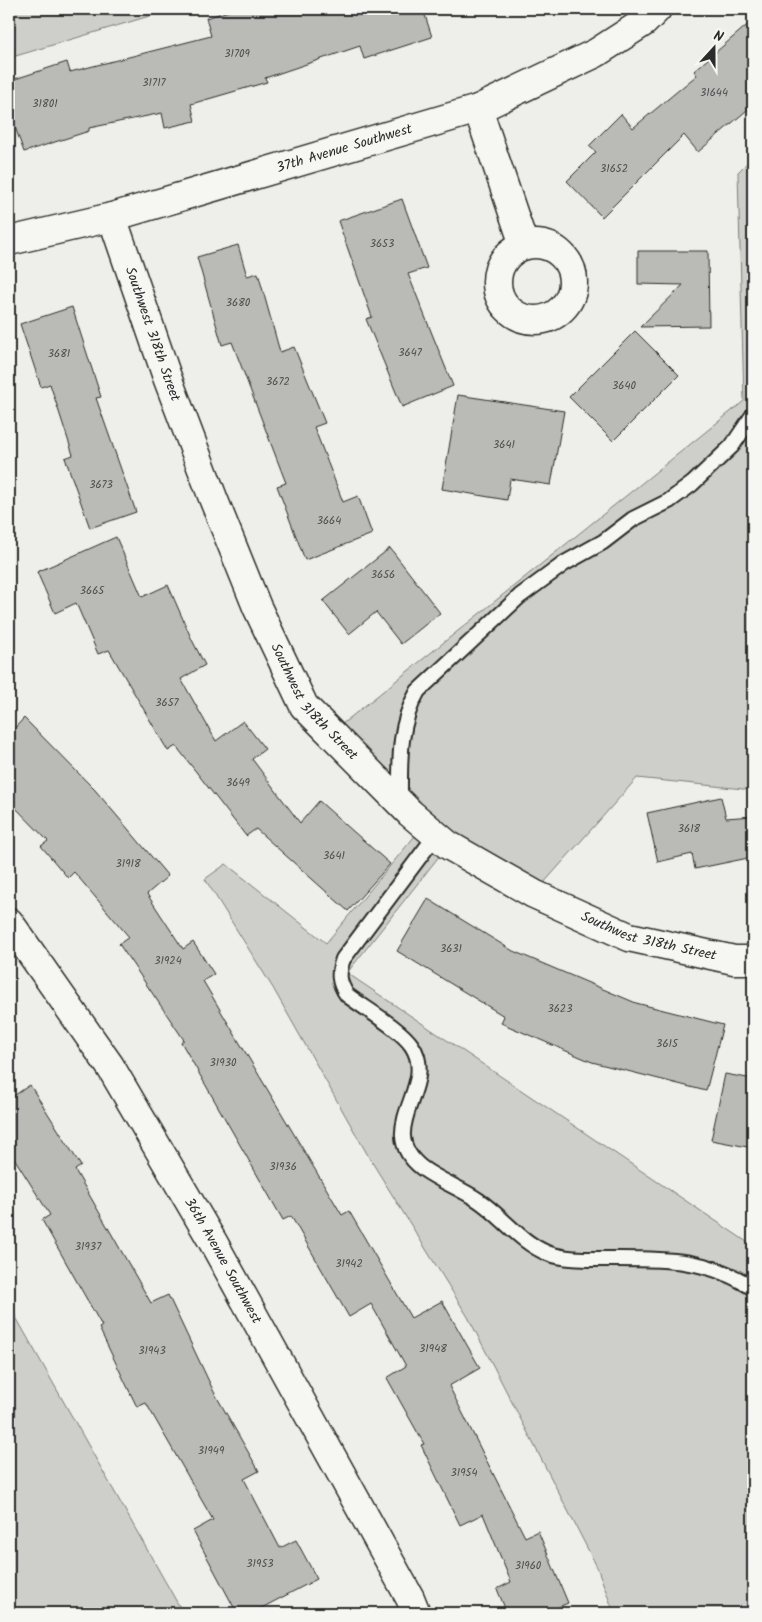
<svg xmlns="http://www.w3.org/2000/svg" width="762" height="1622" font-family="Kalam,sans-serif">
<rect width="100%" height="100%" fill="#eeeeea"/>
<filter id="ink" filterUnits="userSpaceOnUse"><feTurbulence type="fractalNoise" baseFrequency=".02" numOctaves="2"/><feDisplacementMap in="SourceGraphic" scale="10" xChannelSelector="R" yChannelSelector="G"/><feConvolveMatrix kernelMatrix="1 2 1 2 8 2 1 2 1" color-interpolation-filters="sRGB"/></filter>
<g filter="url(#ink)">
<!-- green -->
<path fill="#cececa" stroke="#7c7c7a" d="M9,9h164l-164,49z
M753,157v633l-116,-12 -103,116 -86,-49 -101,128 406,273v367h-139l-17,-46 -129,-250 -98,-158 -97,-171 -68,-109 21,-15 100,79 98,-118 -93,-92 413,-332 -6,-229z
M9,1305l174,308h-174z"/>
<!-- building -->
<path fill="#babab7" stroke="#2b2b2b" d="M235,9h188l9,28 -68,22 -4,-13 -95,32 2,4 -76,22 4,17 -30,7 -3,-15 -73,15v3l-65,21 -9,-25 -6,1v-47l58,-19 3,10 141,-36 -5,-18z
M753,20v85l-55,47 -14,-17 -82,82 -35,-36 29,-29 -7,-6 32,-32 12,14 64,-53 -3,-4z
M402,199l25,69 -19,6 45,112 -51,21 -36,-88 6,-2 -34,-96z
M238,245l9,31 11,-3 22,79 14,-5 31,76 -11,4 29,75 15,-6 14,38 -67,26 -28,-74 9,-3 -54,-141 -10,3 -25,-88z
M638,251h70l1,75 -69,1 43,-42 -45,-1z
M72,307l29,90 -5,1 40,114 -46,16 -25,-70 8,-3 -23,-71 -9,3 -21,-63z
M635,331l44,44 -66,66 -44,-44z
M458,395l106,16 -13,74 -41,-6 -3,21 -65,-11z
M116,537l26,60 26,-12 24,55 13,25 -24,14 35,62 27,-20 22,28 -13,10 48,64 19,-22 71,63 -42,47 -92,-82 -10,7 -70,-90 -8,5 -59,-101 -11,4 -22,-51 -21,10 -18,-41z
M390,548l50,65 -39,31 -25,-32 -27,22 -26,-33z
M24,718l71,72 73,86 -21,18 36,55 10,-7 21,32 -11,7 139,234 7,-4 62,107 31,-17 38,67 -31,18 76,151 13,-6 30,72 -24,10h-37l-10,-24 14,-7 -28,-68 -23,11 -39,-80 3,-1 -37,-66 19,-12 -35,-62 -22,13 -58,-101 -8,4 -102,-178 3,-2 -65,-96 10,-7 -55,-65 -6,6 -27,-32 7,-5 -39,-40v-67z
M721,797l5,21 27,-2v41l-58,12 -3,-15 -34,8 -11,-49z
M428,899l85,52 123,52 87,22 -17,66 -114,-29 -91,-39 3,-7 -107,-65z
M725,1074l28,5v69l-42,-8z
M30,1085l51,81 -6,4 76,133 17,-8 46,97 45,79 -15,8 36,69 16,-8 21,39 -65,34h-15l-44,-82 20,-11 -67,-117 -9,4 -38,-79 3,-2 -60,-106 8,-5 -41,-65v-51z"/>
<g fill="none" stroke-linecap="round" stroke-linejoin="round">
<defs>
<path id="lane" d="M400,801c0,-39 -2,-76 18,-110l102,-95 45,-33 38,-21 30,-23 36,-18 23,-17 40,-38 21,-31
M436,835l-93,124c-5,14 -5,23 4,36 17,13 54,34 65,51 27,41 -40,83 10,122 18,13 38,20 56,32 24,16 42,42 69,53 19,7 41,6 60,6 54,0 99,-2 146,29"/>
<g id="street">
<path d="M478,109l46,136"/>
<path id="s1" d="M112,217l55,160 46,121 44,109 47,99 106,107 38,32 86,49 95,43 105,23h19"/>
<path id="s2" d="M9,241l103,-24 366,-108 118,-56 48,-31 13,-13"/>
<circle cx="535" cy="282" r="38"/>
<path id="s3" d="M9,922l101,144 103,176 197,356 6,15"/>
</g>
</defs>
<!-- lane casing -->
<use href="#lane" stroke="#2b2b2b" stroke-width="18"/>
<!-- street casing -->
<use href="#street" stroke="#2b2b2b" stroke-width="31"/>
<!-- lane -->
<use href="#lane" stroke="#f6f6f2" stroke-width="14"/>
<!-- street -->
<use href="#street" stroke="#f6f6f2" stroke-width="28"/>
</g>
</g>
<g text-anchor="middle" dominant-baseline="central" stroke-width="4" stroke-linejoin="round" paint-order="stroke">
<!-- number labels -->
<g font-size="11" fill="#4f4f4e">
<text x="237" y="54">31709</text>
<text x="154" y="83">31717</text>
<text x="714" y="93">31644</text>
<text x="45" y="104">31801</text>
<text x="614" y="169">31652</text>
<text x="382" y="244">3653</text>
<text x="238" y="303">3680</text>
<text x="410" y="353">3647</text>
<text x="59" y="354">3681</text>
<text x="278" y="382">3672</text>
<text x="624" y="386">3640</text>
<text x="504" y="445">3641</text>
<text x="101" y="485">3673</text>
<text x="329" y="521">3664</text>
<text x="383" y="575">3656</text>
<text x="92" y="591">3665</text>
<text x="167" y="703">3657</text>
<text x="238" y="783">3649</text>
<text x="689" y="829">3618</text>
<text x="334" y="856">3641</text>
<text x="128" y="864">31918</text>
<text x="451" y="949">3631</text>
<text x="168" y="961">31924</text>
<text x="560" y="1009">3623</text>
<text x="667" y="1044">3615</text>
<text x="223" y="1063">31930</text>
<text x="283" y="1167">31936</text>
<text x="88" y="1247">31937</text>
<text x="349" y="1264">31942</text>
<text x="433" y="1349">31948</text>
<text x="152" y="1351">31943</text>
<text x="211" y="1451">31949</text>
<text x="464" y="1473">31954</text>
<text x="260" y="1564">31953</text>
<text x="528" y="1566">31960</text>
</g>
<!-- street labels -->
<g font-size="14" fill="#2b2b2b" stroke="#f6f6f2">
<text stroke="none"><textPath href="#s2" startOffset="348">37th Avenue Southwest</textPath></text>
<text stroke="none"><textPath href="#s1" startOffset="124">Southwest 318th Street</textPath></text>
<text stroke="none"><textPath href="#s1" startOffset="528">Southwest 318th Street</textPath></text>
<text stroke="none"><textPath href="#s1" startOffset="948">Southwest 318th Street</textPath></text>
<text stroke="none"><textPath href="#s3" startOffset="401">36th Avenue Southwest</textPath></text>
</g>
</g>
<!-- margin -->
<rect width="762" height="1622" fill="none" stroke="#f6f6f2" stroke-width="30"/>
<rect x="15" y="15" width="732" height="1592" fill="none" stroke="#2b2b2b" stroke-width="2" filter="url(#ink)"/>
<!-- north arrow -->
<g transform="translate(714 48) rotate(21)" stroke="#f6f6f2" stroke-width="4" paint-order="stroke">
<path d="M0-4L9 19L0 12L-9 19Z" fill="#2b2b2b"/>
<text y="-8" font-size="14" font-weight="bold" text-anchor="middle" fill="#2b2b2b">N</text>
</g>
</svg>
